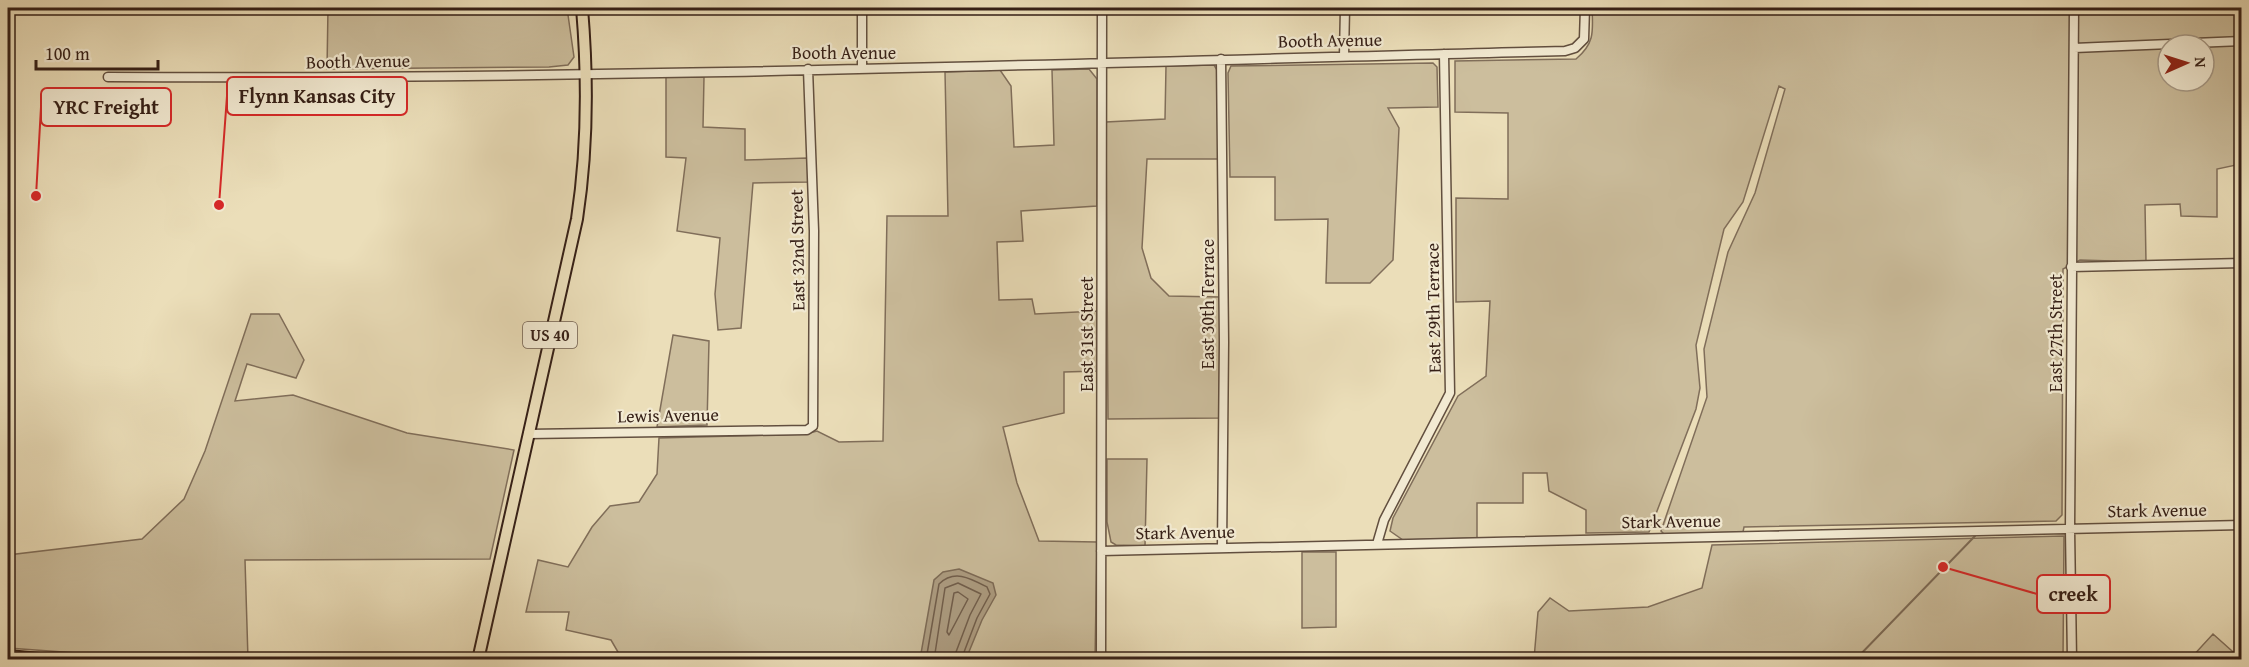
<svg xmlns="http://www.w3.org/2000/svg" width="2249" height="667" font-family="'Gentium Book Plus',serif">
<rect width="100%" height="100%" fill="#ebdeb9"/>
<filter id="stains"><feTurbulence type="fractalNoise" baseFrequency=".00333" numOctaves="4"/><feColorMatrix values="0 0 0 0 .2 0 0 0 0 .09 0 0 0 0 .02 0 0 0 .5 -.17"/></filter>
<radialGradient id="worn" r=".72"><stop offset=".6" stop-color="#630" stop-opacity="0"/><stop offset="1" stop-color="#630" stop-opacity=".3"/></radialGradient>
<!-- green -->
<path fill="#ccbe9d" stroke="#806e5a" stroke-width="1.5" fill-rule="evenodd" d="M328,8h239l7,49 -6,8 -19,2 -222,2z
M1592,8h649v156l-24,5v48l-36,-1 -1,-12 -35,1 1,57 -66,-2 -17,9 -1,246 -6,6 -312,6 -1,5 -79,2 -3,-3 46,-134 -3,-48 24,-97 27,-59 30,-104 -6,-3 -36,116 -19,27 -28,116 4,43 -4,21 -47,123 -63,1v-23l-37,-19 -2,-18h-24v30h-46v35l-74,2 -13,-9 3,-13 65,-122 28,-20 4,-75 -34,1v-104l52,1v-86l-53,-1v-51l121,-2c19,-16 17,-28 16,-51zM2168,45h36v36h-36z
M1433,63l4,4 1,40 -50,1 11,20 -6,132 -23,23h-44l2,-64 -53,1v-43h-45l-2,-104 3,-7z
M1214,65l3,5 1,89h-71l-5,89 9,30 18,18 51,1 -1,121 -111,1 -2,-297 59,-3 1,-53z
M1089,69l8,10v127l-76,5 2,30 -26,1 2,58 33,-1 3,15 63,-3v60l-34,1v41l-61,14 14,56 22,58 58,1 -2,117h-473l-11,-19 -45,-10 3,-18h-43l12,-52 30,7 24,-40 18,-21 29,-4 18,-28 2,-36 147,-4 11,-3 22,11 44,-1 4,-225h61l-3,-144 55,-2 11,16 3,61 40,-2 -2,-75z
M666,77h38l-1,50 42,2v31l62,-2 2,24 -56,1 -12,145 -23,2 -3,-36 5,-56 -43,-7 9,-73 -20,-1z
M251,314h28l25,46 -8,18 -49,-14 -12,37 58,-6 114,38 107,17 -24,109 -245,1 3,99h-88l-152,-11v-93l134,-16 42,-40 21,-48z
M673,335l36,6 -2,84 -50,2z
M1107,459h40l-2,87 -29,-1 -5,-3 -4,-20z
M2064,536l-1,123h-529l4,-47 12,-14 19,13 79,-4 54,-19 10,-43z
M1302,552h34v75l-34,1z
M2213,634l28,25h-59l2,-3 7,2z"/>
<!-- water -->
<path fill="#ad9d82" stroke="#7d6b57" stroke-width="1.5" d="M959,569l34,14 3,12 -14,25 -16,39h-46l14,-79 9,-8z"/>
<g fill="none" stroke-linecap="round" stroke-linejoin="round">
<!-- shore -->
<path stroke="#715e4c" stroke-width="1.5" d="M958,592l10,7 -19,36 -2,-3 7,-39z
M926,660l13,-76c15,-15 31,-6 48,3l3,7 -13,24 -16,42
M934,660l11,-72 13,-5 23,11 -11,21 -17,45"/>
<!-- stream -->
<path stroke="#7d6b57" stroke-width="2" d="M1855,660l120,-124"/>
<defs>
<path id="minor" d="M2074,48l168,-7
M1344,56l1,-48
M1221,59l3,283 -2,206
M862,68v-60
M108,77c486,3 972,-14 1457,-26l10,-3 9,-9 1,-31
M2071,267l171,-4
M528,434l279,-4 6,-4 1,-195 -6,-162
M1377,544l7,-24 66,-127 -6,-339
M1101,551l1141,-26
M1101,660l1,-652
M2072,660l-2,-131 4,-521"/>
<path id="major" d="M8,656l43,4
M478,660l99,-441c11,-72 11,-140 5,-211"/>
</defs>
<!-- minor casing -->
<use href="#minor" stroke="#624f3f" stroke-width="11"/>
<!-- major casing -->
<use href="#major" stroke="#351f16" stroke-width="14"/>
<!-- minor -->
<use href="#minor" stroke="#f2ead2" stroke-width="8"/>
<!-- major -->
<use href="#major" stroke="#ebdeb9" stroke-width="10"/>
</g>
<g text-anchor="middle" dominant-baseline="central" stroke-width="4.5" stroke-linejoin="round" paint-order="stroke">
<!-- shield labels -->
<rect fill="#f2ead2" stroke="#6e5c4e" stroke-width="1.5" x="523" y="322" width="54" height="26" rx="4.5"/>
<g font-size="16" font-weight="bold" fill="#351f16">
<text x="550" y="335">US 40</text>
</g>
<!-- street labels -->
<g font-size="18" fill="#351f16" stroke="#f2ead2">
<text transform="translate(1330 40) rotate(-1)">Booth Avenue</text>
<text x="844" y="52">Booth Avenue</text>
<text transform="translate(358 61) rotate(-1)">Booth Avenue</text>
<text transform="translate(797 250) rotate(-91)">East 32nd Street</text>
<text transform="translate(1207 304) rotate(-90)">East 30th Terrace</text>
<text transform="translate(1433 308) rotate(-91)">East 29th Terrace</text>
<text transform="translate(2055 333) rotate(-90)">East 27th Street</text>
<text transform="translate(1086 334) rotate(-90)">East 31st Street</text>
<text transform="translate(668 415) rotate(-1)">Lewis Avenue</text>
<text transform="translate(2157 510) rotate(-1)">Stark Avenue</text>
<text transform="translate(1671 521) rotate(-1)">Stark Avenue</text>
<text transform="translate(1185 532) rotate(-1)">Stark Avenue</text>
</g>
</g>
<!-- callouts -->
<path fill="none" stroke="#d62828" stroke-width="2" d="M219 205L227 96M36 196L41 107M1943 567L2037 594"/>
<g fill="#d62828" stroke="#f2ead2" stroke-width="2">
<circle cx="219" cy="205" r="6"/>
<circle cx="36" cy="196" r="6"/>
<circle cx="1943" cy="567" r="6"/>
</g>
<g fill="#f2ead2" stroke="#d62828" stroke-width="2">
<rect x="227" y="77" width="180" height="38" rx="6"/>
<rect x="41" y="88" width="130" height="38" rx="6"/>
<rect x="2037" y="575" width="73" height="38" rx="6"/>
</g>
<g font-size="20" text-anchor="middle" font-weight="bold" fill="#351f16">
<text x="317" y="103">Flynn Kansas City</text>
<text x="106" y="114">YRC Freight</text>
<text x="2073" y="601">creek</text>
</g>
<!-- margin -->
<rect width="2249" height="667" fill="none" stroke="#ebdeb9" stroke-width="30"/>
<rect x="9" y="9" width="2231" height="649" fill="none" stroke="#351f16" stroke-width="3"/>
<rect x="15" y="15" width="2219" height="637" fill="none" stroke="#351f16" stroke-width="1.5"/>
<!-- north arrow -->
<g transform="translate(2186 63) rotate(87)"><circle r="28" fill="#f2ead2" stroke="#a69987" stroke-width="1.5"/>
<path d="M0-4.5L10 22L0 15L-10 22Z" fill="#8f2418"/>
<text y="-9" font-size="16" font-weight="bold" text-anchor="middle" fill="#351f16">N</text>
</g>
<!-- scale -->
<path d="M36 60v9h122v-9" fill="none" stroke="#351f16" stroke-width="3"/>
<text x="45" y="60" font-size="18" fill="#351f16" stroke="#f2ead2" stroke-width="4.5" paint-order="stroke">100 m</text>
<rect width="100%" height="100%" filter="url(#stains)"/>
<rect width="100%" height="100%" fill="url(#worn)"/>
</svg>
